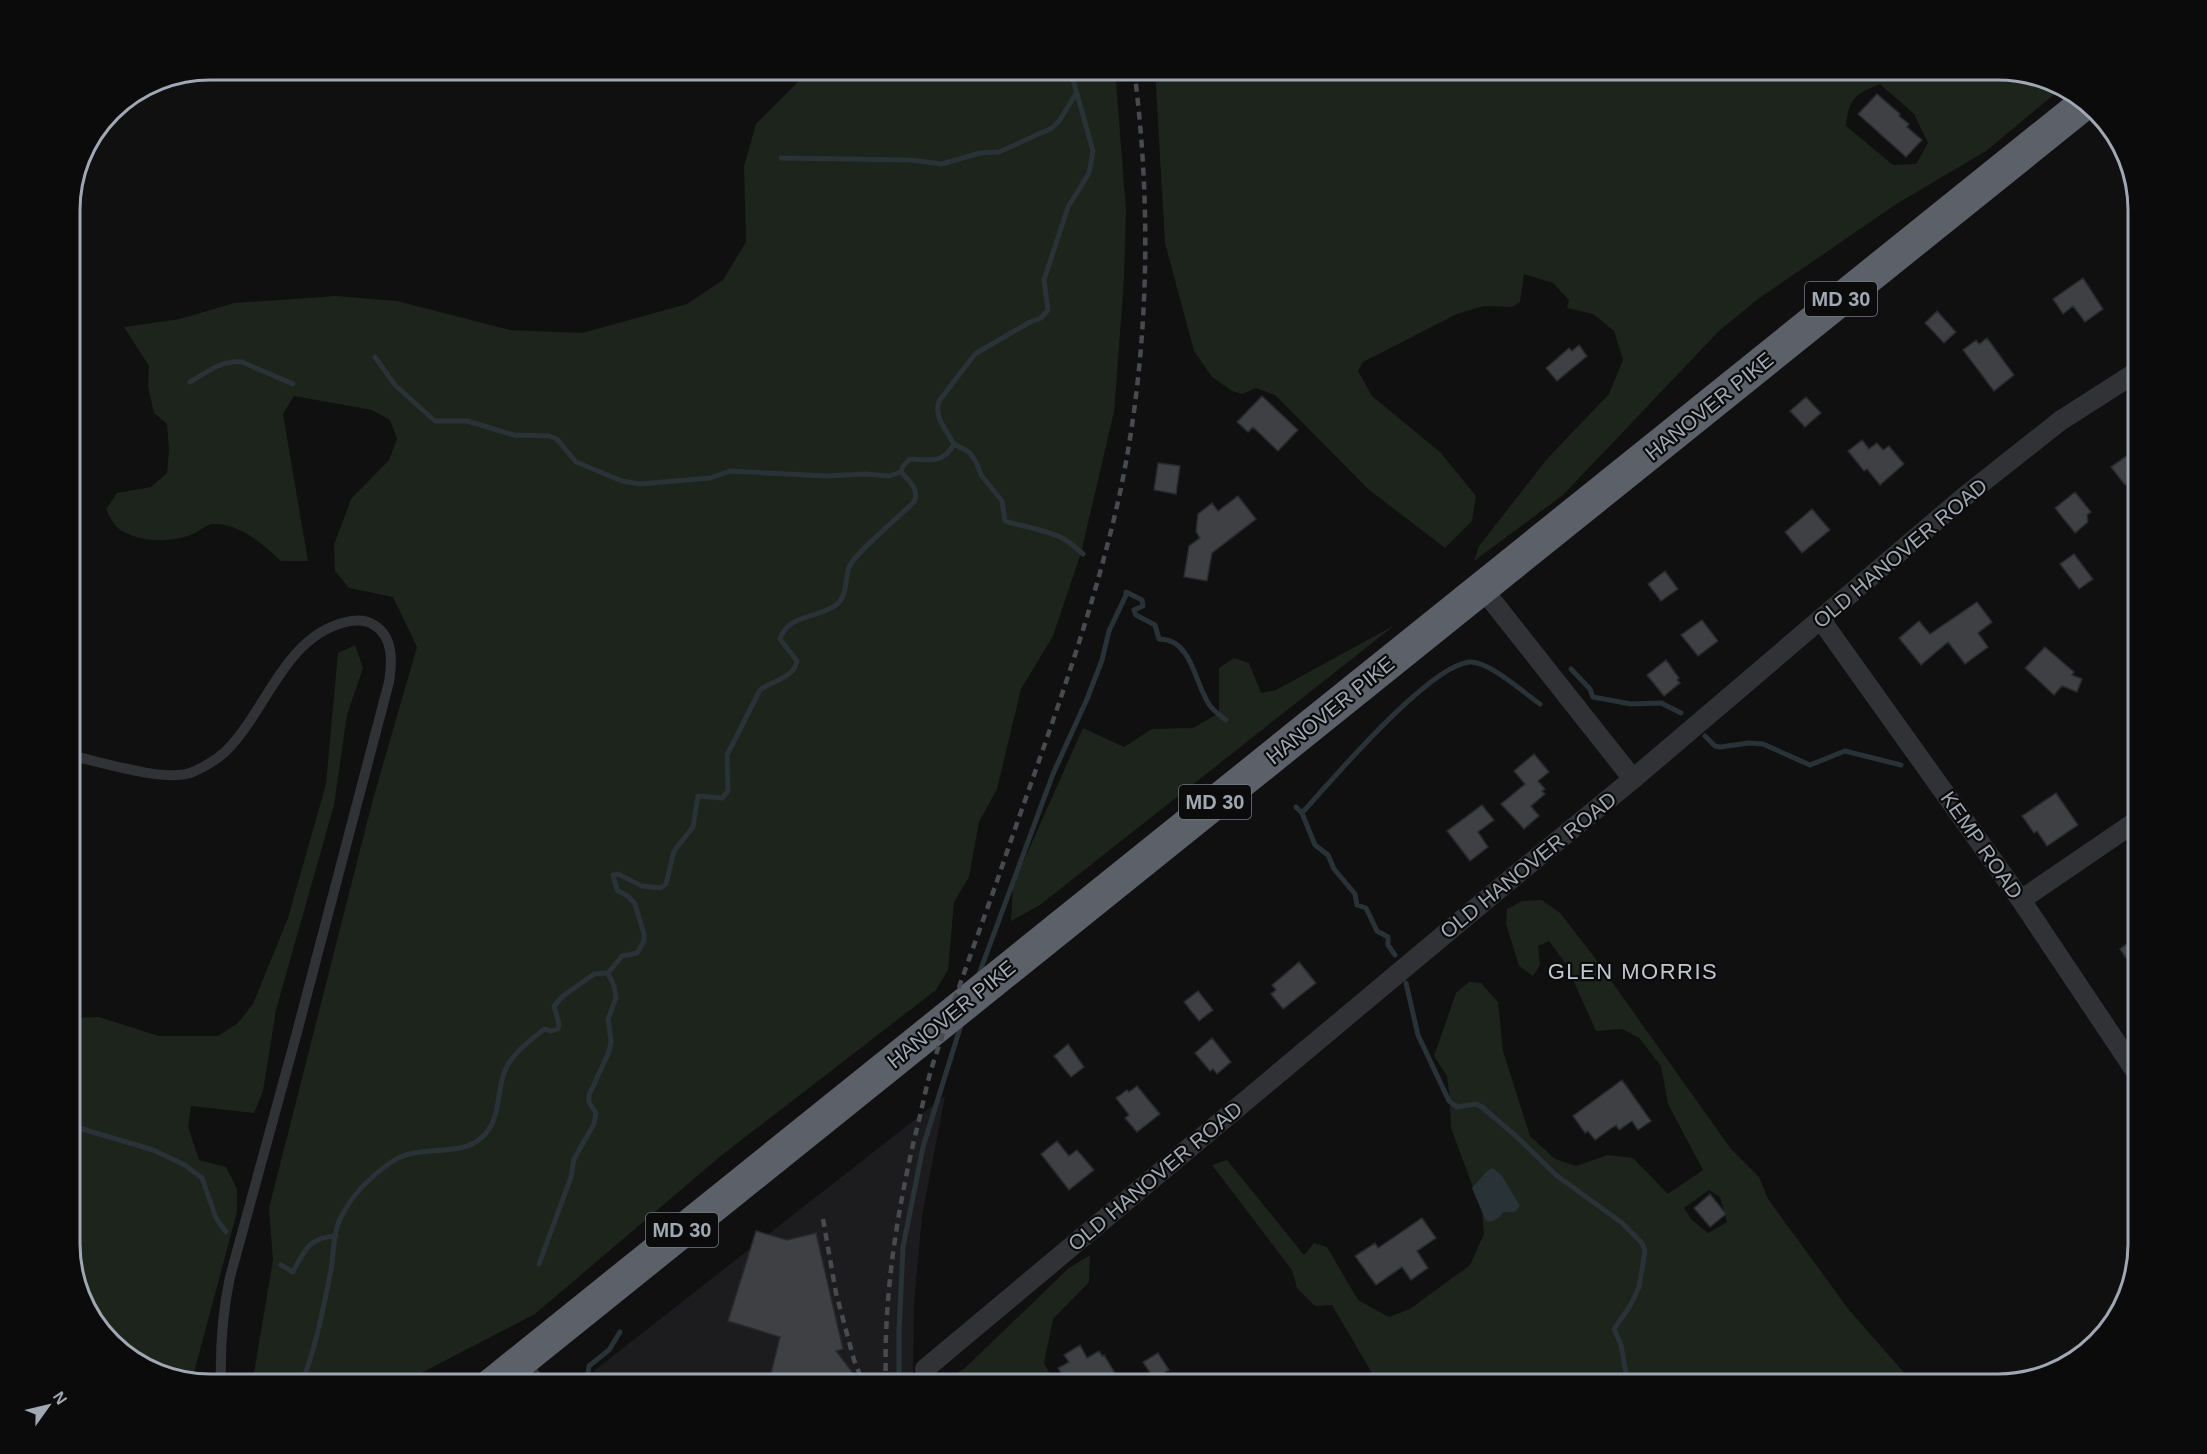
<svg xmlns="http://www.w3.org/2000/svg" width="2207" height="1454" font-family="Arial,sans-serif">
<rect width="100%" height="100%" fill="#101011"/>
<!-- built -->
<path fill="#1c1c1e" d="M945,1096l-23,120 -8,87 -1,82h-337z"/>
<!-- green -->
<path fill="#1c241c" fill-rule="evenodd" d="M811,69h304l11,140 -2,71 -10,132 -33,141 -28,83 -32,53 -24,100 -18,33 -10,55 -15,25 -6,68 -12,20 -214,165 -187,159 -114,59 -13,12h-156l21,-125 -4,-52 104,-409 44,-152 -24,-50 -44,-9 -14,-17 -1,-26 17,-46 38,-39 8,-21 -7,-19 -18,-10 -78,-14 -11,18 25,147h-27c-19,-17 -40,-37 -67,-37 -8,0 -14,7 -21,10 -21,9 -56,9 -75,-6 -5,-4 -9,-13 -12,-19l11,-16 34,-6 16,-14 2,-23 -2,-26 -13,-11 -6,-26 1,-21 -25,-39 56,-8 54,-16 102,-7 61,5 113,29 72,3 105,-29 36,-24 23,-38 -2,-76 12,-42z
M1155,69h843l64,19 -76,63 -88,52 -140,96 -39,32 -156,164 -89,66 5,-15 68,-87 62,-65 14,-34 -9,-29 -21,-17 -26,-6 2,-8 -16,-17 -29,-9 -4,28 -8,5 -28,-1 -27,8 -94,48 -5,9 14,25 68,56 36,44 -4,25 -27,27 -77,-59 -93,-94 -19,-7 -14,6 -10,-3 -20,-14 -18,-26 -29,-108zM1880,84l34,30 14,29 -12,21 -23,1 -47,-39c3,-28 9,-32 34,-42z
M1395,625l-355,280 -29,16 2,-36 70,-157 41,19 28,-18 41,-1 26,-15v-45l15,-10 15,5 12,30 15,-3z
M355,645l8,23 -16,47 -13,90 -58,205 -13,81 -9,22 -63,-7 -3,21 11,33 27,7 11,22v23l-45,168 -60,-18 -44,-47 -19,-61v-236l30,-1 60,19h59l20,-13 15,-19 35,-86 38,-134 12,-131z
M1542,900l18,13 32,41 139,195 28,28 9,22 81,111 66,75h-536l-47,-80 -17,1 -18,-18 -5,-18 -80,-105 15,-5 77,95 10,-12 13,4 31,53 31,17 21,-8 60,-44 14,-31 -2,-22 -31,-84 -1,-27 -3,-25 -13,-20 22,-63 13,-11 12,1 17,19 5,49 27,85 25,23 21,7 32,-11 25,3 35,36 35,-24 -35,-66 -7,-38 -22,-28 -17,-9 -26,2 -30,-67 -17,-23 -11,5 2,19 -7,11 -14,-10 -13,-42 1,-15 15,-8zM1709,1190l11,7 7,25 -19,11 -17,-14 -7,-11z
M1090,1255l-1,27 -36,37 -9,44 12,22h-117l26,-17 104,-100z"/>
<!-- water -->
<path fill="#283237" d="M1493,1168l9,8 18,30 -5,6h-11c-6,6 -10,11 -18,9l-14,-33 15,-17z"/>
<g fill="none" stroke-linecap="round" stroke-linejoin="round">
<!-- stream -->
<path stroke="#283237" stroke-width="5" d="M781,158l129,2 32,4 38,-11 19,-1 53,-24 7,-7 17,-27
M375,357l20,28 40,36h32l47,14 35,1 8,3 19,23 46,19 18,3 70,-6 20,-7 97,5 38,-2 24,2 12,-4
M190,382c17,-10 32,-22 52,-20l51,22
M954,444c-7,-13 -21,-28 -15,-43l36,-47 55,-32 11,-4 7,-8 -4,-30 24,-73 21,-34 4,-22 -23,-82
M954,444l15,8 7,10 5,13 21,26 3,20c18,6 44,9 59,18 7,4 13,10 19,15
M901,472l2,-6 7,-7c21,1 33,5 44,-15
M1126,592l16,8 1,6 -9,4 2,5 19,10 4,14c35,0 36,49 52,68 4,5 10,9 15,13
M1571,669l19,20 3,8 38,7 30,-1 20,10
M1705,736l10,10 5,1 29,-4 14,1 47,21 35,-14 56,14
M1296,807l6,6 13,32 13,10 6,14 21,25 2,11 9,3 11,23 11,6v8l7,10
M1302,813c30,-33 127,-148 168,-151 19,-1 54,31 70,42
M979,974l74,-200 34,-75 15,-39 7,-29 18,-38
M1406,983l12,52 31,66 8,6 19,-3 6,3 35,30 39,38 66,48 20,20 3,8 -6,36 -9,19 -16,23 7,16 6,34 4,6
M69,1125l84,25 32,15 17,13 14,40 10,14
M539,1264l32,-87 3,-18 20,-35 2,-11 -7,-11v-7l20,-43 2,-11 -3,-22 8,-21 -2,-12 -6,-13
M281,1265l12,7c11,-22 17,-35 43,-36
M301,1385c15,-37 22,-76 30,-115 3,-17 2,-38 10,-53 12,-24 30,-41 52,-56 26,-17 66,-4 87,-22 23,-19 15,-47 26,-71 8,-16 25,-28 38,-39l8,2 6,-2 1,-5 -5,-18 9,-10 31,-22 14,-1 14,-17 15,-3 7,-12v-7l-9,-30 -6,-7 -12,-7 -4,-15 5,-1 24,12 18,2 6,-4 8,-33 19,-24 5,-31 24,2 6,-7 -1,-36 33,-65c12,-9 34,-12 37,-29l-17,-22c8,-25 36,-20 56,-34 11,-8 9,-25 13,-38 6,-14 52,-52 65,-65 6,-12 -5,-21 -13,-30
M595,1385l-7,-12 1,-7 20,-16 11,-18
M899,1385v-53l4,-85 20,-100 38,-122"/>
</g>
<!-- building -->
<path fill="#3e4044" stroke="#292a2d" stroke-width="1.5" d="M1877,94l23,20 -1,2 10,8 -2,3 15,13 -16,17 -48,-43z
M2083,278l20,31 -18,13 -12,-16 -10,8 -10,-15z
M1937,311l19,21 -12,11 -19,-20z
M1987,338l27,37 -20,16 -31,-41 13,-10 3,4z
M1579,345l8,11 -30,25 -11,-13 23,-20 3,3z
M1262,396l36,34 -20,21 -25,-24 -5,5 -11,-10z
M1806,397l15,16 -16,14 -15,-16z
M1862,440l7,9 8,-6 6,7 6,-4 15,18 -24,21 -13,-16 -3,2 -16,-20z
M2138,448v28l-13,9 -14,-18z
M1158,463l22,3 -4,28 -22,-4z
M2075,492l16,20 -4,3 1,7 -13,11 -20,-25z
M1238,496l18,23 -44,34 -5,28 -23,-4 5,-31 11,-8 -4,-6 2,-18 14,-11 6,8z
M1812,509l18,21 -28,23 -17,-21z
M2074,554l19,25 -14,10 -19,-25z
M1665,571l13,18 -17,12 -13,-17z
M1977,602l15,20 -14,11 10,14 -23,17 -17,-22 -27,23 -22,-27 20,-17 11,13z
M1702,620l16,21 -20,15 -17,-21z
M2045,647l29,25 -2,3 10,4 -5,13 -15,-6 -8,9 -29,-27z
M1666,660l13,18 -2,2 3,3 -16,13 -17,-21z
M1534,754l15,18 -11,9 7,8 -3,2 3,3 -14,12 8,10 -15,13 -23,-25 24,-20 -11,-13z
M2056,793l22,32 -31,21 -10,-15 -3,2 -12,-17z
M1482,805l12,15 -16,12 10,15 -18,14 -23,-30z
M2138,936v39l-18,-26z
M1299,962l17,21 -33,26 -12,-15 5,-4 -4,-5z
M1198,991l15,19 -14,11 -15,-19z
M1212,1038l19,24 -14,12 -4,-5 -3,2 -15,-18z
M1068,1044l16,23 -13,10 -17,-21z
M1622,1080l29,41 -13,9 -6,-9 -13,9 -3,-5 -21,15 -7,-9 -3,2 -12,-17z
M1137,1086l23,28 -23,18 -12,-14 4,-3 -13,-17 11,-8 2,2z
M1057,1141l12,15 8,-6 17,20 -25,20 -28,-36z
M1710,1194l16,20 -16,13 -16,-19z
M1422,1218l14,20 -19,13 11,17 -17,12 -9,-13 -26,18 -21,-29 20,-13 3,5z
M756,1231l31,9 29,-7 27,116 -7,2 26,34h-94l12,-48 -52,-16z
M1080,1345l7,13 12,-7 3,5 2,-1 14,23 -2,2 3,5h-51l-10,-17 11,-6 -5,-7z
M1158,1353l11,17 -15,9 -11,-17z"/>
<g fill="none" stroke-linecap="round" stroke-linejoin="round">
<!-- lane -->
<path stroke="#303236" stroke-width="10" d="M69,755c29,6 94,27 121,18 11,-4 26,-13 35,-21 41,-40 58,-112 117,-129 10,-3 23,-4 32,2 20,12 18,37 15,57l-93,354 -66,241c-8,37 -10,71 -9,108"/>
<!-- street -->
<path stroke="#303236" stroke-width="20" d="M1482,588l151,191
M1821,620l200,280 117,175
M2021,900l117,-80
M519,1362l18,23
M925,1369l569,-476 139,-114 331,-282 96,-76 78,-50"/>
<!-- highway -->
<path stroke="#5c6068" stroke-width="33" d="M491,1385l1594,-1282"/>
<!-- rail -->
<path stroke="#474a4f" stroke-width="4.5" stroke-dasharray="8 6" stroke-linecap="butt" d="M823,1219l13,74 18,67 10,25
M886,1385c-3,-84 10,-168 29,-249 6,-22 10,-45 16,-66 20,-63 43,-124 65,-186 44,-130 96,-261 125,-396 28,-137 31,-281 13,-419"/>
</g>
<g text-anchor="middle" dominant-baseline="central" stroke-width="4.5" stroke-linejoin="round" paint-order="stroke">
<!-- shield labels -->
<g fill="#0b0b0c" stroke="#737981" stroke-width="1.5">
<rect x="1805" y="282" width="72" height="34" rx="4.5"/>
<rect x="1179" y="785" width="72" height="34" rx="4.5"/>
<rect x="646" y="1213" width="72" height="34" rx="4.5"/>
</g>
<g font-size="20" font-weight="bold" fill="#a0a8b3">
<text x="1841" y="299">MD 30</text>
<text x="1215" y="802">MD 30</text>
<text x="682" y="1230">MD 30</text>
</g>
<!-- street labels -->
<g font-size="21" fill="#a0a8b3" stroke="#0b0b0c">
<text transform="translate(1709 406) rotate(-39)">HANOVER PIKE</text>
<text transform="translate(1900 553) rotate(-40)">OLD HANOVER ROAD</text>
<text transform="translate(1330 710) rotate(-39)">HANOVER PIKE</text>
<text transform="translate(1982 845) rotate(55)">KEMP ROAD</text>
<text transform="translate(1528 865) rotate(-39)">OLD HANOVER ROAD</text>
<text transform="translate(951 1014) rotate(-39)">HANOVER PIKE</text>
<text transform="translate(1155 1176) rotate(-40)">OLD HANOVER ROAD</text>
</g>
<!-- neighbourhood labels -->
<g font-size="22" letter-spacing="1.5" fill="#c1c6cf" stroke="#0b0b0c">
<text x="1633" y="971">GLEN MORRIS</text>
</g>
</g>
<!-- crop -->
<path d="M0 0H2207V1454H0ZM210 80H1998A130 130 0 0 1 2128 210V1244A130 130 0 0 1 1998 1374H210A130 130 0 0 1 80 1244V210A130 130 0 0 1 210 80Z" fill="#0b0b0c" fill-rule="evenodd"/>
<path fill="none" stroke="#a0a8b3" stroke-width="3" d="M210 80H1998A130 130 0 0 1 2128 210V1244A130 130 0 0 1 1998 1374H210A130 130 0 0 1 80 1244V210A130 130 0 0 1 210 80Z"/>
<!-- north arrow -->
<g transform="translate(48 1406) rotate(56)" stroke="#0b0b0c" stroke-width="4.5" paint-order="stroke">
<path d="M0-4.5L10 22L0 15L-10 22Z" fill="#a0a8b3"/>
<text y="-9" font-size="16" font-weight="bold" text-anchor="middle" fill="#a0a8b3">N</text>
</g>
</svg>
